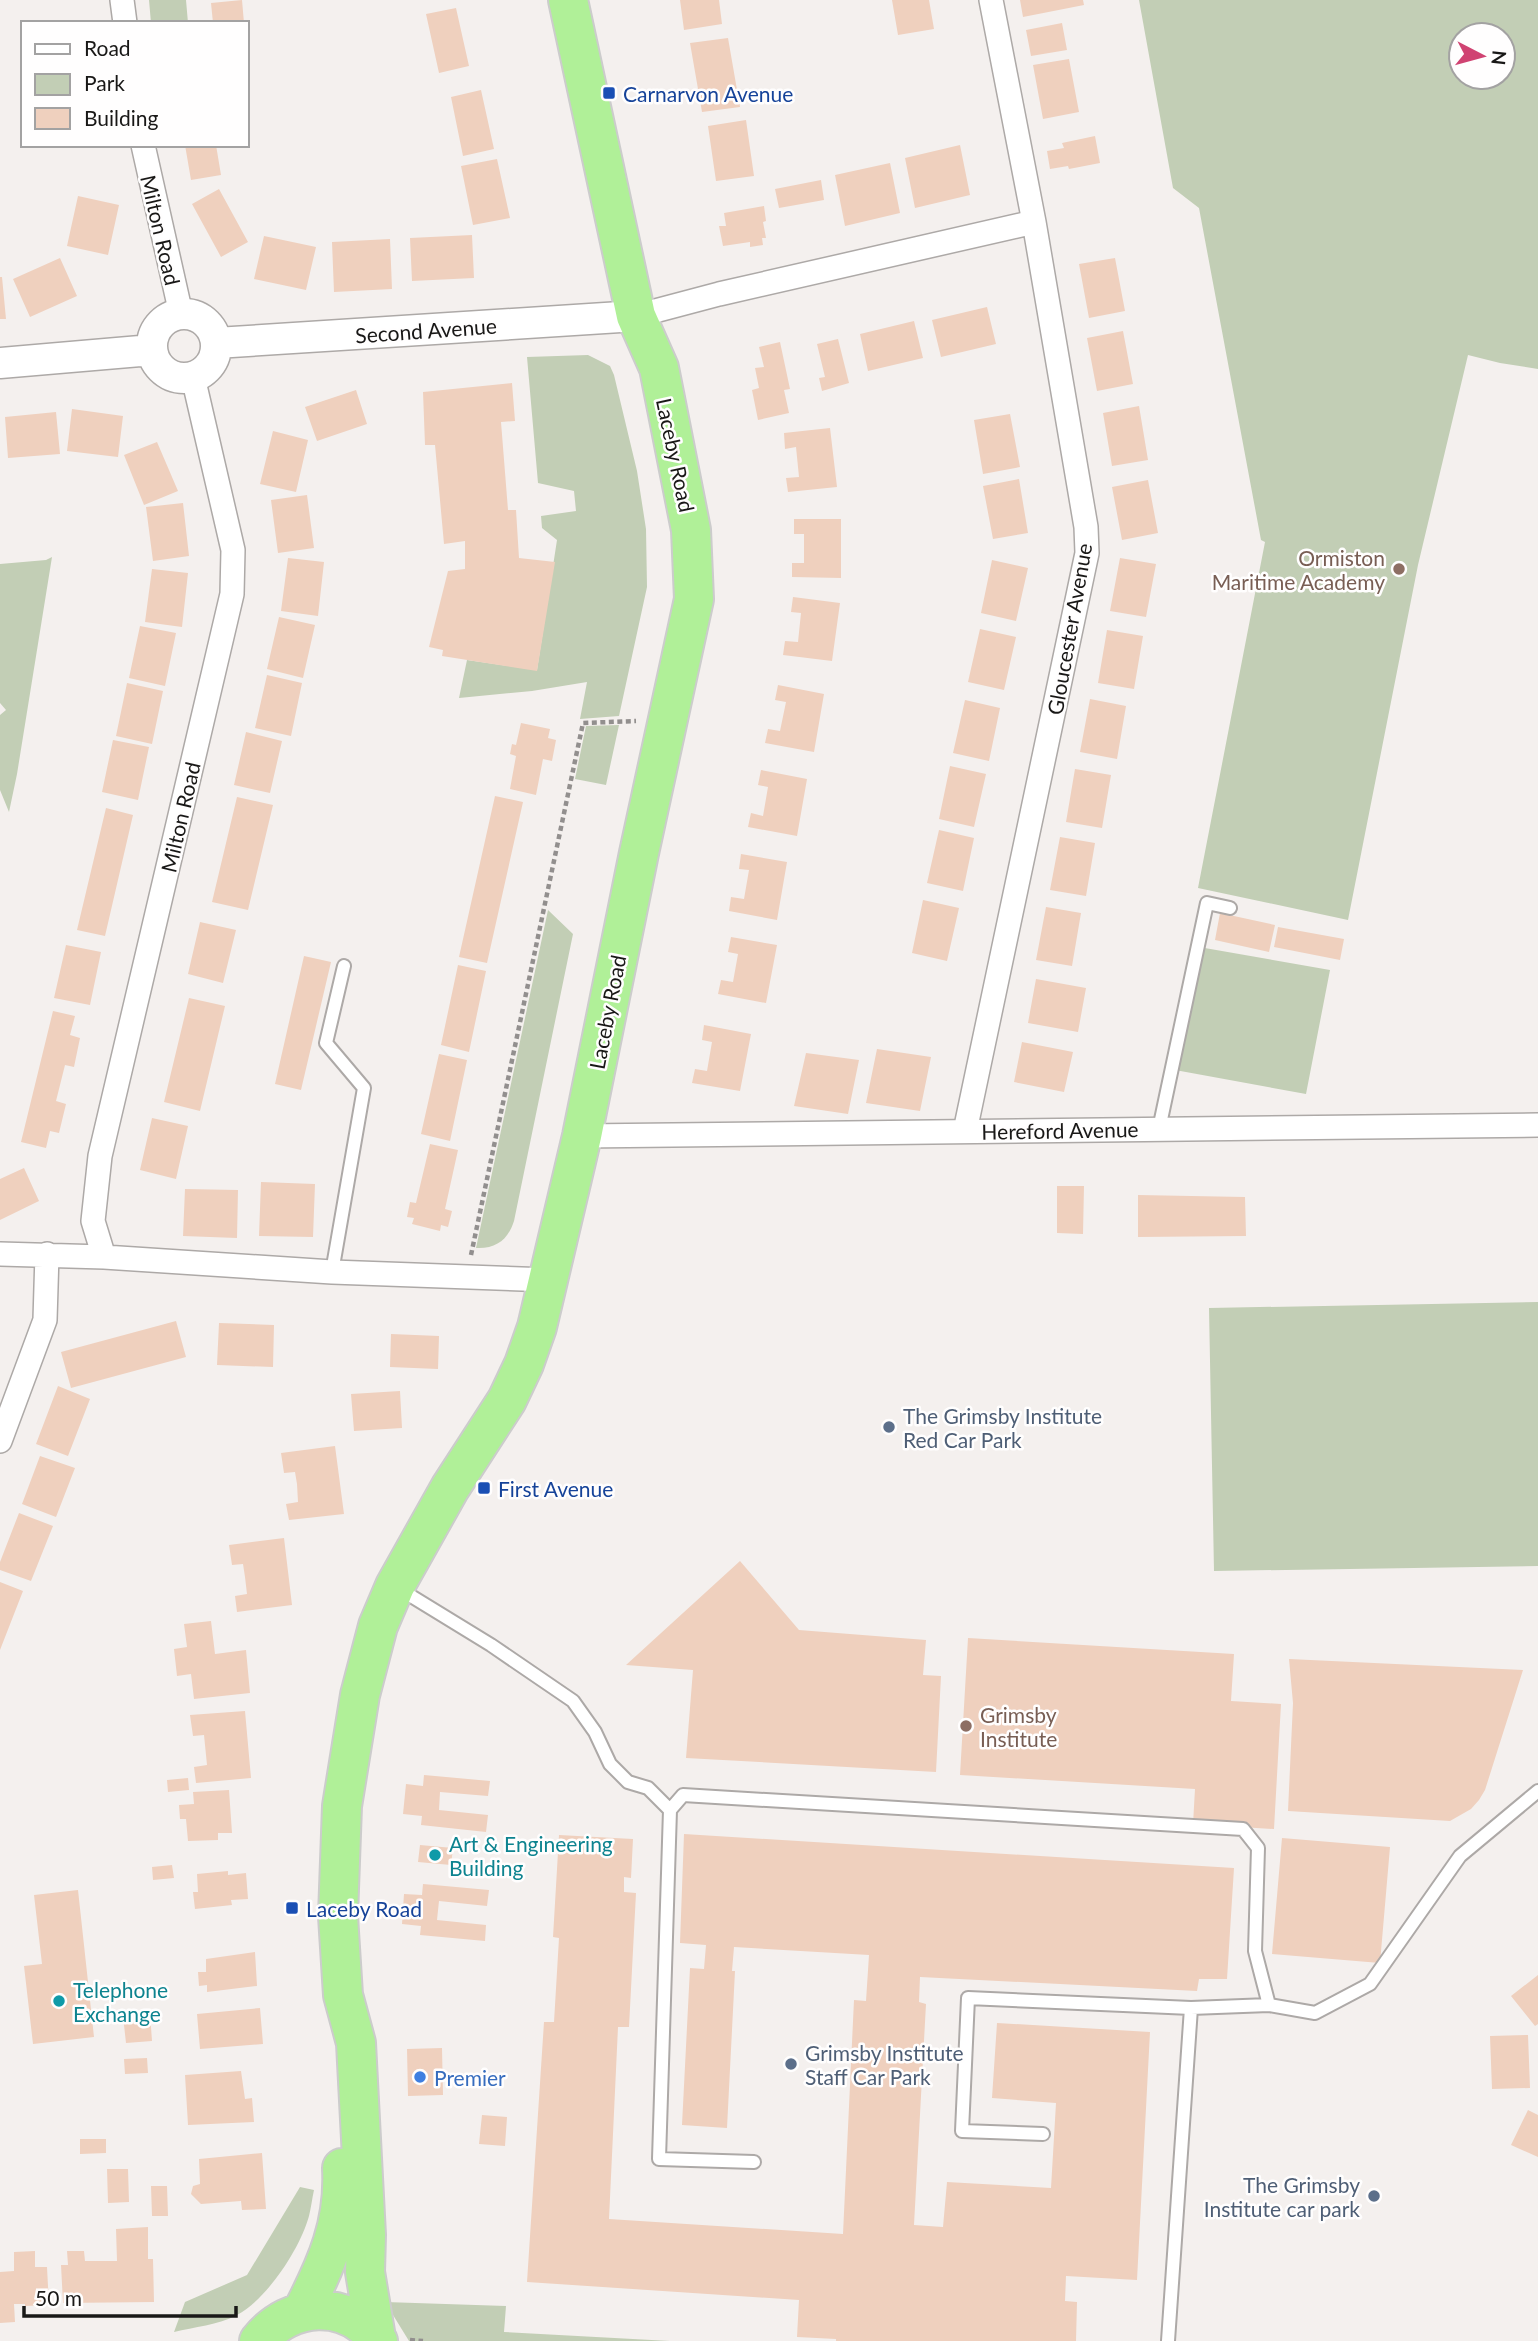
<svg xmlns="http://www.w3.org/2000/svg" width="1538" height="2341" font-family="Lato,sans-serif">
<rect width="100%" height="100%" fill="#f4f0ee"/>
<!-- green -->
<path fill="#c2ceb5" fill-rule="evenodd" d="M149,0h37l2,23h-37z
M1139,0h399v369l-38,-6 -32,-8 -50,210 -70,355 -150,-32 67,-346 -4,-2 -62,-332 -26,-20zM1461,35h42v42h-42z
M588,355l22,11 4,9 23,96 9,58 1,58 -28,129 -39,3 7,-37 -55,9 -73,7 8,-38 70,10 20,-130 -15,-12 -1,-12 35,-5 -2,-20 -36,-8 -11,-126z
M52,557l-35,217 -8,38 -9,-22v-75l6,-5 -6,-7v-139l46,-4z
M619,725l-13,60 -31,-6 11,-53z
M548,910l25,24 -59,287c-6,19 -18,28 -38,27z
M1199,947l131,23 -24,124 -131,-24z
M1538,1302v264l-324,5 -5,-263z
M300,2187l14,3c-2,9 -3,18 -5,26 -9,33 -42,83 -72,99 -19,10 -43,12 -63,17l11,-30 62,-27z
M385,2302l121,4 -2,26 166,9h-261z"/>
<!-- building -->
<path fill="#efd0be" d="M242,0l2,23h-31l-2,-20z
M680,0h39l3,24 -38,6z
M892,0h37l5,29 -36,6z
M1020,0h63l1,5 -61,12z
M456,8l13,58 -30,7 -13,-59z
M1062,23l5,27 -36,6 -5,-26z
M728,38l12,69 -38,5 -12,-69z
M1069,59l10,53 -36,7 -10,-54z
M481,90l13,59 -31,7 -12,-59z
M746,120l8,56 -38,5 -8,-55z
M1095,136l5,27 -31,6 -1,-3 -18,3 -3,-18 17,-3 -2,-5z
M185,145h31l5,30 -30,5z
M960,145l10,50 -55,13 -10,-50z
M497,159l13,59 -37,7 -12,-59z
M890,163l10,50 -55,13 -10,-51z
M821,180l3,20 -45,8 -4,-19z
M219,189l29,53 -27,15 -29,-53z
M78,196l41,9 -11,50 -41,-9z
M764,206l2,15 -3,1 3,16h-4l1,7 -13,2v-5l-27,4 -4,-20h7l-2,-13z
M472,235l2,43 -62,3 -2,-43z
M264,236l52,11 -10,43 -52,-11z
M390,239l2,50 -58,3 -2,-50z
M60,258l17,38 -47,21 -17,-38z
M1115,258l10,53 -36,7 -10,-54z
M0,277h2l4,42h-6z
M987,307l9,37 -55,13 -9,-37z
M914,321l9,37 -55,13 -8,-37z
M1123,331l10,53 -36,7 -10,-53z
M838,339l11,44 -27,8 -3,-13 6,-1 -8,-33z
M780,342l10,47 -6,1 5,23 -31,7 -6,-30 7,-2 -4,-20 9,-1 -5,-20z
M512,383l3,38 -14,1 7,88h8l3,48 36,4 -18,109 -95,-15 1,-6 -14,-3 19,-76 17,-2v-28l-21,3 -9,-99h-10l-2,-53z
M356,390l11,34 -50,17 -12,-34z
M1139,406l9,54 -36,6 -9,-53z
M72,409l51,7 -5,41 -51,-6z
M56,412l4,42 -52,4 -3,-41z
M1010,414l10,53 -37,7 -9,-54z
M830,428l7,59 -49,5 -2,-14 13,-1 -3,-30 -11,2 -1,-16z
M273,431l35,9 -12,52 -36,-8z
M157,442l21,49 -34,14 -20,-50z
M1019,479l9,54 -35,6 -10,-53z
M1148,480l10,53 -36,7 -10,-53z
M307,495l7,53 -36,5 -7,-53z
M183,503l6,53 -36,5 -7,-54z
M794,519h47v59l-49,-1v-14h12v-29h-10z
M288,558l36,4 -6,54 -37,-5z
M1120,558l36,6 -10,53 -36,-6z
M992,560l36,8 -12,53 -35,-8z
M152,569l36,4 -6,54 -37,-5z
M793,597l47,6 -8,58 -49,-6 2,-14 13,1 3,-29 -10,-1z
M279,617l36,8 -12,53 -36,-9z
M140,626l36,7 -11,53 -36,-8z
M980,629l36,8 -12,53 -36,-8z
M1107,630l36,6 -9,53 -36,-6z
M267,675l35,8 -11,53 -36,-8z
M127,683l36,8 -11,53 -36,-8z
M778,685l46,9 -10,58 -49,-9 3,-14 12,2 6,-29 -11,-2z
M1090,699l36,7 -9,53 -37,-7z
M965,700l35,8 -11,53 -36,-8z
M521,723l29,6 -2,9 8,2 -4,21 -9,-2 -7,36 -26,-6 6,-33 -6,-2 2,-10 4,1z
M246,732l36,9 -12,52 -36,-8z
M113,740l36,7 -11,53 -36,-8z
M950,766l36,8 -12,53 -35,-8z
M1075,769l36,6 -9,53 -36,-6z
M761,770l46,9 -10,57 -49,-9 3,-14 12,3 5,-29 -10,-2z
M495,796l28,6 -36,161 -28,-6z
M237,797l36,8 -25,105 -36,-8z
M106,808l27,7 -28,121 -28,-6z
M939,830l35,8 -11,53 -36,-8z
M1060,837l35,6 -9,53 -36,-6z
M741,854l46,8 -10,58 -48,-9 2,-14 13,2 5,-29 -10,-1z
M923,900l36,8 -12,53 -35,-8z
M1046,907l35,6 -9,53 -36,-6z
M1220,913l55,12 -6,27 -54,-12z
M200,922l36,8 -13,53 -35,-9z
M1278,927l66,12 -4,21 -66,-13z
M731,937l46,8 -11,58 -48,-9 3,-14 12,2 5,-28 -10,-2z
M66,945l35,7 -11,53 -36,-7z
M304,956l27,6 -30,128 -26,-6z
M458,965l28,6 -17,81 -28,-7z
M1036,979l50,9 -8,44 -50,-9z
M189,998l36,8 -25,105 -36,-9z
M53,1011l22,5 -5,19 10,3 -6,29 -9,-2 -9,36 10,3 -7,29 -9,-2 -4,17 -25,-6z
M704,1025l47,9 -11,57 -48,-8 3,-14 12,2 5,-29 -10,-2z
M1022,1042l51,10 -9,40 -50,-10z
M877,1049l54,8 -11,54 -54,-8z
M806,1053l53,7 -11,54 -54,-8z
M439,1054l28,6 -17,81 -29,-7z
M152,1118l36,8 -12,53 -36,-9z
M430,1144l28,6 -13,59 7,2 -4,16 -7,-2 -1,6 -28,-7 2,-6 -7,-1 3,-15 6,1z
M24,1168l15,33 -39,19v-41z
M261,1182l54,2 -2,53 -54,-1z
M1057,1186h27l-1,48 -26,-1z
M185,1189l53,1 -1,48 -54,-2z
M1138,1195l107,2 1,39 -108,1z
M176,1321l10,36 -115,31 -10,-36z
M219,1323l55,2 -1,42 -56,-2z
M391,1334l48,2 -1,33 -48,-2z
M58,1386l32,13 -22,57 -32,-12z
M400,1391l2,37 -48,3 -3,-37z
M335,1446l9,68 -55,6 -3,-16 12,-2 -1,-18 -2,-12 -11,1 -3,-20z
M40,1456l35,12 -19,49 -34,-13z
M19,1513l34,13 -22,55 -31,-11v-8z
M284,1538l8,67 -55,7 -2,-16 12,-2 -2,-17 -2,-13 -11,1 -3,-20z
M740,1561l59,69 127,10 -3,35 18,1 -5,96 -250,-14 7,-88 -67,-5z
M0,1582l23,9 -23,59z
M211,1621l4,33 31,-4 4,43 -56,6 -3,-25 -14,2 -3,-27 13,-2 -3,-23z
M968,1638l266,16 -3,47 50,3 -7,125 -81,-5 2,-35 -235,-14z
M1289,1659l234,11 -38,120 -6,10 -8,9 -21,12 -162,-10 5,-108z
M245,1711l6,67 -55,5 -2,-16 13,-2 -3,-30 -11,1 -3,-21z
M424,1775l66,6 -2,15 -48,-4 -1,18 49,5 -2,17 -65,-7 1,-9 -19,-2 3,-30 17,2z
M188,1778l1,12 -21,2 -1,-12z
M229,1790l3,43h-14v7l-30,1 -2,-22h-6l-1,-14 15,-1 -1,-12z
M684,1834l550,34 -7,111h-28l-2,12 -277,-14 -1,25 7,2 -12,221 29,2 4,-45 104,6 5,-85 -64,-5 5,-75 153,9 -13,248 -71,-4 -1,25 12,1 -1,39h-240v-2l-39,-2 2,-37 -272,-18 17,-260h10l5,-84 -6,-1 6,-102 74,4 -2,39 -7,-1v15l12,1 -7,134h-11l-9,192 234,15 11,-234 12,1 3,-46 -135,-8 -2,24h3l-8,157 -45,-3 8,-157 14,1 2,-24 -26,-2z
M1282,1838l108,9 -10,116 -108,-9z
M420,1845l33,3 -2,17 -33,-3z
M172,1865l2,13 -21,2 -1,-13z
M228,1871v4l18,-2 2,26 -17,1 1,5 -37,4 -2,-17h5l-1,-18z
M423,1884l66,6 -2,16 -48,-5 -2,19 49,5 -1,16 -65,-6 1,-9 -19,-2 2,-30 18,1z
M78,1890l16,147 -61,7 -9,-78 18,-2 -8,-69z
M255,1952l2,34 -50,6v-7l-8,1 -1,-14h8v-13z
M1538,1975v49l-3,2 -24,-30z
M260,2008l3,36 -63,5 -3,-35z
M150,2013l2,28 -26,2 -3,-27z
M1528,2035l2,53 -38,1 -2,-53z
M442,2048l1,47 -35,1 -1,-47z
M147,2058l1,15 -23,1 -1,-15z
M241,2071l4,28 7,-1 2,24 -66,3 -3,-50z
M1528,2110l10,5v42l-27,-12z
M482,2115l25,2 -2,29 -26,-2z
M80,2139h26v14l-26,1z
M262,2153l4,56 -24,1 -1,-9 -40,3 -10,-10 2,-8 7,-2 -1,-25z
M107,2169h21l1,33 -21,1z
M151,2186h16l1,30h-16z
M148,2227v32h5l1,43 -91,1 -2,-38h7l-1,-14h17l1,10h32l-1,-32z
M35,2251v16h12l2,38 -24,1v-2h-11l1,18 -15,1v-51l14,-1v-19z"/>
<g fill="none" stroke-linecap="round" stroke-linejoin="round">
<defs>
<path id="service" d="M1159,1129l48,-226 23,5
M332,1272l32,-184 -38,-45 18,-77
M398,1588l93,57 82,56 22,31 15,32 18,18 20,6 22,22 13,-15 560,34 15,19 -3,103 14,54
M670,1810l-11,349 95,3
M1043,2134l-81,-3 6,-133 223,10 78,-3 46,8 55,-29 90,-128 78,-65
M1168,2341l23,-333"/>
<path id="minor" d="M122,0l3,23
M143,145l38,169
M636,316l83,-22 315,-72
M965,1131l122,-578 -1,-26 -52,-305 -43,-222
M582,1136l956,-11
M0,1254l104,3 228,15 217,8
M104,1257l-11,-36 7,-65 132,-562 1,-44 -40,-173
M0,1441l45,-121 2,-66"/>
<path id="tertiary" d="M152 346a32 32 0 1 1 64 0a32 32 0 1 1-64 0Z
M216,343l420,-27
M0,363l152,-13"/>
<path id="trunk" d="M302,2312c25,-48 43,-89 40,-144
M376,2338l-11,-66 1,-37 -10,-192 -13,-48 -5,-79 4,-110 18,-111 18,-69 17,-40 55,-98 57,-88 17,-36 13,-37 45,-191 57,-283 55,-254 -3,-69 -32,-162 -23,-52 -68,-316
M259,2341c31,-39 88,-43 119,0"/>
</defs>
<!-- service casing -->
<use href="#service" stroke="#ada9a7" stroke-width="16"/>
<!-- minor casing -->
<use href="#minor" stroke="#ada9a7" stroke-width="26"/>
<!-- tertiary casing -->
<use href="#tertiary" stroke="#ada9a7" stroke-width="33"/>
<!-- trunk casing -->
<use href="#trunk" stroke="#ccc" stroke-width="42"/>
<!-- path -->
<path stroke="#928f8e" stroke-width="4.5" stroke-dasharray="5 3.5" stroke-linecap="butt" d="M471,1255l112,-532 53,-2
M410,2340l13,1"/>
<!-- service -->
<use href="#service" stroke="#fff" stroke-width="12"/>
<!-- minor -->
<use href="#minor" stroke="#fff" stroke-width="23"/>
<!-- tertiary -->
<use href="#tertiary" stroke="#fff" stroke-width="30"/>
<!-- trunk -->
<use href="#trunk" stroke="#b0f098" stroke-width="38"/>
</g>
<!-- markers -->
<g fill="#1a4fb4" stroke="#fffefe" stroke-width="2.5">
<rect x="602" y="86" width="14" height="14" rx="3.5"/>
<rect x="477" y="1481" width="14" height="14" rx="3.5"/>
<rect x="285" y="1901" width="14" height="14" rx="3.5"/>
</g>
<g fill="#8d6e63" stroke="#fffefe" stroke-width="2.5">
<circle cx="1399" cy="569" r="7"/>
<circle cx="966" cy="1726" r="7"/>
</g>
<g fill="#5c6f8a" stroke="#fffefe" stroke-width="2.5">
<circle cx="889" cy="1427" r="7"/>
<circle cx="791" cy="2064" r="7"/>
<circle cx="1374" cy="2196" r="7"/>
</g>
<g fill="#0f9aa8" stroke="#fffefe" stroke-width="2.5">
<circle cx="435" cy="1855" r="7"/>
<circle cx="59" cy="2001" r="7"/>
</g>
<circle fill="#3f7fe0" stroke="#fffefe" stroke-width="2.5" cx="420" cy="2077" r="7"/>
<g text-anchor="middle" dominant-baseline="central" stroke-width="5" stroke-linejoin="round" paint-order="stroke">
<!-- transit labels -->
<g font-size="21" fill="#164399" stroke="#fffefe" text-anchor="start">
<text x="623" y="93">Carnarvon Avenue</text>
<text x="498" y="1488">First Avenue</text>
<text x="306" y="1908">Laceby Road</text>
</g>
<!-- street labels -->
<g font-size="21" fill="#191817" stroke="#fffefe">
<text transform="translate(161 230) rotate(77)">Milton Road</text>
<text transform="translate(426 330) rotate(-4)">Second Avenue</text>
<text transform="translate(676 455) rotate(78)">Laceby Road</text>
<text transform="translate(1069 629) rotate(-80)">Gloucester Avenue</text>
<text transform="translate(180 817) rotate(-77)">Milton Road</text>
<text transform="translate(607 1012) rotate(-79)">Laceby Road</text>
<text transform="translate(1060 1130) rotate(-1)">Hereford Avenue</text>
</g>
<!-- education labels -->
<g font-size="21" fill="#785e54" stroke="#fffefe" text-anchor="end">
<text x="1385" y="557">Ormiston<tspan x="1385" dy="24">Maritime Academy</tspan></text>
<text x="980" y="1714" text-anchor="start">Grimsby<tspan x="980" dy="24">Institute</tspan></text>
</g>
<!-- service labels -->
<g font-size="21" fill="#4e5e75" stroke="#fffefe" text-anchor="start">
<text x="903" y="1415">The Grimsby Institute<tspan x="903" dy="24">Red Car Park</tspan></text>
<text x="805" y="2052">Grimsby Institute<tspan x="805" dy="24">Staff Car Park</tspan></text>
<text x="1360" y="2184" text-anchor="end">The Grimsby<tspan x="1360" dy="24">Institute car park</tspan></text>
</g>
<!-- culture labels -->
<g font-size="21" fill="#0d838f" stroke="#fffefe" text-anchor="start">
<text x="449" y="1843">Art &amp; Engineering<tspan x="449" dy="24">Building</tspan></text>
<text x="73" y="1989">Telephone<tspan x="73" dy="24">Exchange</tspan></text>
</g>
<!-- shop labels -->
<g font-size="21" fill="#366cbe" stroke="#fffefe" text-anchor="start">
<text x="434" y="2077">Premier</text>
</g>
</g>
<!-- legend -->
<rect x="21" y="21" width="228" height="126" fill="#fffefe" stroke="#a3a2a2" stroke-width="2"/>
<rect x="35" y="44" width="35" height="10" fill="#ffffff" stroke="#a3a2a2" stroke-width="2"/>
<text x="84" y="56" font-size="21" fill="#191817">Road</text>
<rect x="35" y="74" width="35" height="21" fill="#c2ceb5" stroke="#a3a2a2" stroke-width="2"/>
<text x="84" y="91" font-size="21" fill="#191817">Park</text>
<rect x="35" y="108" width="35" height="21" fill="#efd0be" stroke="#a3a2a2" stroke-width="2"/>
<text x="84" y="126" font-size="21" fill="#191817">Building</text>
<!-- north arrow -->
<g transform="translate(1482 56) rotate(96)"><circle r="33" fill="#fffefe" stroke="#a3a2a2" stroke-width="2"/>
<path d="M0-5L12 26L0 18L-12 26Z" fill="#d04372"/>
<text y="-10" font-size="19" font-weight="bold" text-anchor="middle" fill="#191817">N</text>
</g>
<!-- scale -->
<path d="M24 2306v10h212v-10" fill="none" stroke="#191817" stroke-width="3.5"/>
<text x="35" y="2306" font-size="21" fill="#191817" stroke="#fffefe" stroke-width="5" paint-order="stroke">50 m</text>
</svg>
